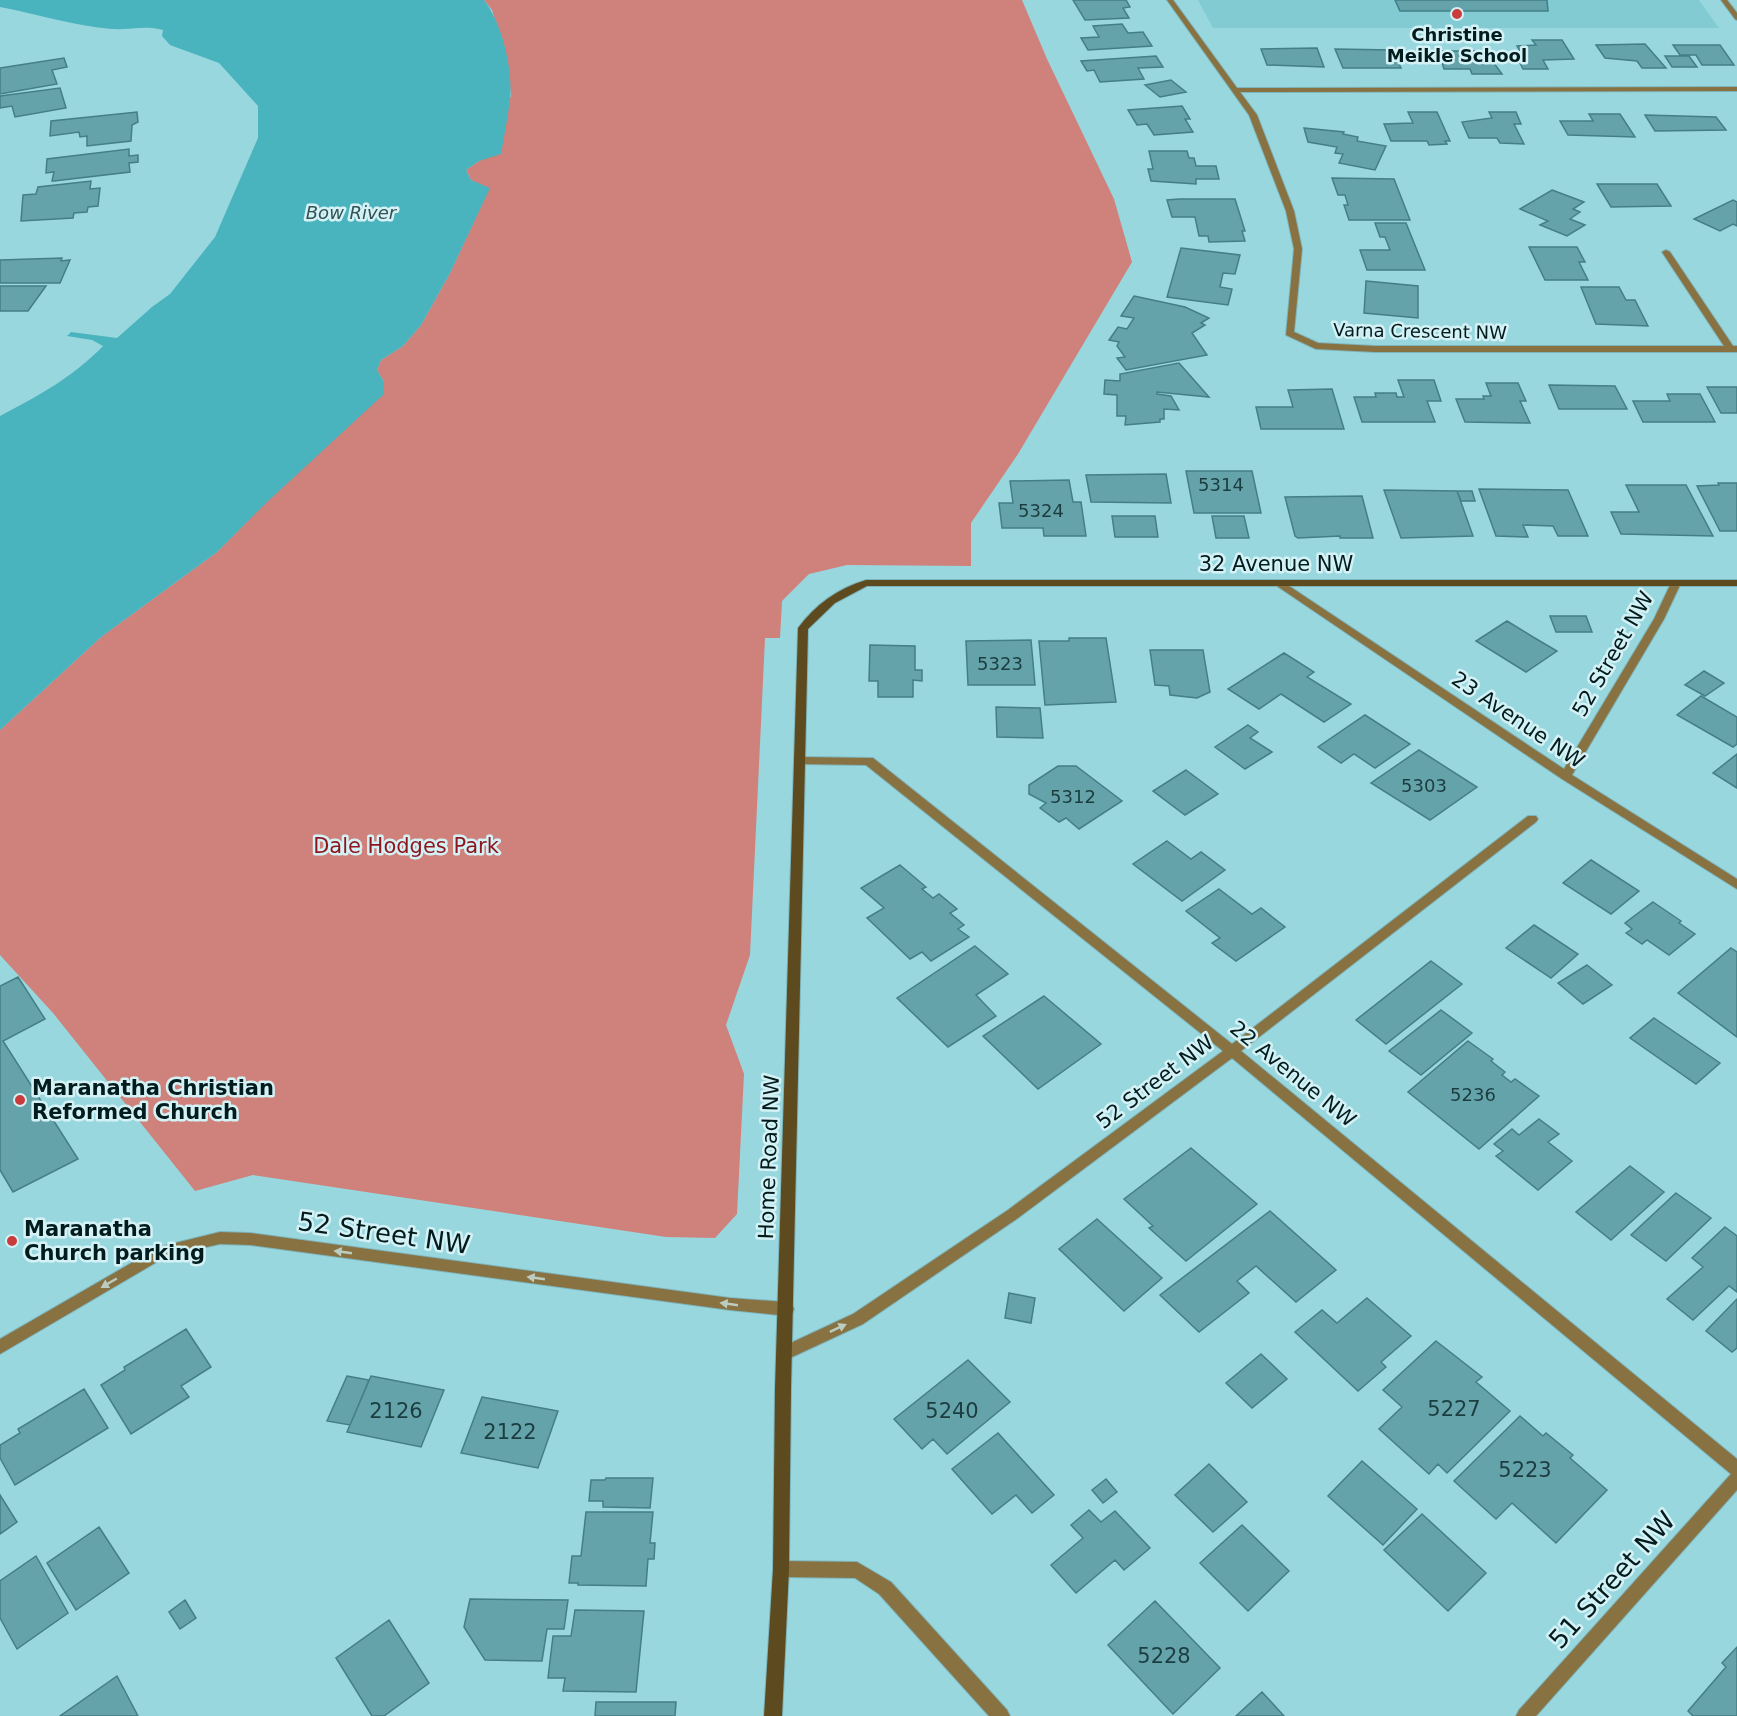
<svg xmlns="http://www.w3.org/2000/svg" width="1737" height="1716" font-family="'DejaVu Sans',sans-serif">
<rect width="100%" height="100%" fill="#99d7df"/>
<!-- built -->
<path fill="#82cbd3" d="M1198,0h501l20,28h-506z"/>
<!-- green -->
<path fill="#cf817b" d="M484,0h538l25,59 67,140 18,63 -114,192 -47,69v43l-124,-1 -38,9 -27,27 -2,37h-15l-15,317 -24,70 18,49 -7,140 -22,24 -49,-1 -413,-62 -58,16 -142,-178 -53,-58v-225l101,-93 116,-85 167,-170 -7,-12 4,-10 22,-14 18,-21 29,-52 39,-84 -18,-9 -5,-10 13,-9 32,-65 -4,-37 -15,-49z"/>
<!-- water -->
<path fill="#49b3be" d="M0,0h484c18,23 29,69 26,99 -2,18 -6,37 -9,55l-22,7 -13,9 5,10 19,8 -40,85 -29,52 -18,21 -22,14 -4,10 7,12v12l-118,109 -49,49 -116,85 -101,93v-314c38,-20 73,-39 103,-70l-11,-6 -25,-4 4,-4 46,6 35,-31 18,-13 45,-57 43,-99v-32l-39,-43 -49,-18 -8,-9 1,-6c-18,-5 -33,0 -51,-1 -38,-3 -75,-15 -112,-22z"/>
<!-- building -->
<path fill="#65a3aa" stroke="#427f86" stroke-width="1.5" d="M1073,0h53l4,7 -7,1 6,10 -44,2z
M1395,0h152l1,11h-148z
M1122,24l6,9 15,-1 9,14 -64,4 -7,-12 18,-1 -6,-11z
M1532,40h30l12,19 -31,1 5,9h-25l-5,-10h6l-7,-13 19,-1z
M1645,44l21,24h-24l-5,-7 -32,-3 -9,-13z
M1673,45h47l14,20h-32l-6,-10h-16z
M1317,48l7,19 -57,-2 -6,-16z
M1335,49l58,1 8,18h-58z
M1438,51h47l17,23h-30l-2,-5h-26z
M1156,56l7,11 -25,1 6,11 -44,3 -6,-12 -7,1 -6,-10z
M1665,56h24l8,11h-25z
M64,58l3,9 -15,3 5,14 -57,10v-26z
M1171,80l15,12 -26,5 -15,-12z
M60,88l6,20 -51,9 -3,-11 -12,2v-12z
M1182,106l8,13h-5l8,13 -39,3 -7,-11 -10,1 -9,-15z
M137,112l1,10 -6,3 -1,16 -44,5v-10l-7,1 -1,-5 -29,4 1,-15z
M1408,112h29l13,29h-5l2,3 -18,1 -2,-4h-36l-7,-17 29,-1z
M1489,112h27l5,12h-7l10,20 -24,-1 -3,-5h-28l-7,-16 30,-4z
M1589,114h31l15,23 -67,-2 -8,-14h33z
M1645,115l71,2 10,13 -71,1z
M1304,128l40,4 -1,2 15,3 -1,4 29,5 -11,24 -36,-7 4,-9 -8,-1 2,-6 -29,-5z
M129,149v7l9,-1v7l-9,1 1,9 -76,9h-2l2,-9 -8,1 1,-14z
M1149,151h38l2,7h5l2,8h20l3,13h-23v5l-45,-3 -3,-12h5z
M1332,178l62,1 16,41h-61l-5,-15h4l-3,-10h-7z
M91,181l-1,8 10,-1 -2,18 -10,1 -1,5 -13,1 -1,5 -52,3 2,-26 13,-1 2,-7z
M1597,184h60l14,22 -60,1z
M1552,190l32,12 -11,7 7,3 -10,7 15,6 -18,11 -27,-11 8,-4 -28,-12z
M1179,199h56l10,32h-3l3,10 -36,1 -1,-6h-9l-4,-19h-23l-5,-17z
M1733,200l4,2v24l-4,-2 -13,7 -26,-12z
M1375,223h31l19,47h-58l-7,-20h30l-5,-13h-5z
M1529,247h48l8,15h-6l9,18h-43z
M1181,248l59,7 -5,19 -12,-1 -3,14 12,2 -4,16 -61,-8z
M62,258l-1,3 9,-1 -10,23h-60v-23z
M1366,281l52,5v32l-54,-5z
M0,286h46l-18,25h-28z
M1581,287h38l7,13h9l13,26 -52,-2z
M1134,296l51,11 24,11 -8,5 4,2 -13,8 15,22 -81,15 -9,-12 8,-1 -8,-11 2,-4 -10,-2 9,-13 9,2 7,-11 -13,-2z
M1179,363l30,34 -52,-5v2l14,2 8,14 -15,-1v10h-4v3l-35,3 1,-9h-9v-21l-13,-1 1,-14 15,1v-7z
M1398,380h36l7,21h-14l8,21h-73l-8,-25h22l-1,-4h21l1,4h7z
M1486,383h32l8,18h-6l10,22 -65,-1 -9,-23h28l-1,-3h8z
M1549,385l66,1 12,23h-68z
M1707,387h30v26h-16z
M1332,389l12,40h-83l-5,-22h37l-5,-17z
M1667,394h33l15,28h-72l-10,-21h37z
M1186,471h66l9,42h-67z
M1166,474l5,29 -80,-1 -5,-27z
M1069,480l4,22h8l5,34h-42l-1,-8h-41l-3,-25h14l-3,-22z
M1718,483h19v48h-17l-23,-45 22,-1z
M1626,485h60l27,51 -92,-2 -10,-22h28z
M1479,489l89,1 20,46h-30l-5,-10 -30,-1 5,12 -32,-1z
M1384,490l73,1 16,45 -72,2z
M1457,491h15l3,10h-14z
M1362,496l11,42h-33v-2l-42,2 -3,-2 -10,-39z
M1112,516h43l3,21h-43z
M1212,516h32l5,22h-33z
M1550,616h36l6,16h-36z
M1507,621l26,16 24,14 -31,21 -50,-31z
M1069,638h37l10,64 -71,3 -6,-64h30z
M1031,640l4,45h-67l-2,-44z
M870,645l45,1v24h7v11l-9,-1v17h-35v-16h-9z
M1150,650h53l7,42 -13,6 -27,-3 -1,-9 -14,-1z
M1284,653l30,19 -7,5 44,27 -27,18 -43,-28 -22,15 -31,-20z
M1704,671l20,12 -19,13 -20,-11z
M1701,696l36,21v27l-4,3 -56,-32z
M996,707l44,1 3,30 -46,-1z
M1365,715l45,29 -35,24 -21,-14 -13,9 -23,-16z
M1248,725l10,7 -8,6 22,14 -27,17 -30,-22z
M1419,750l58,37 -47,33 -59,-37z
M1737,754v34l-24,-15z
M1058,766h18l46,35 -43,28 -13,-11 -7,4 -19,-14 6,-5 -17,-9v-9z
M1186,770l32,24 -33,21 -32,-24z
M1167,841l24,18 10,-7 24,18 -43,31 -49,-37z
M1591,860l48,31 -28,23 -48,-31z
M900,865l26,22 -4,2 11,9 6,-4 18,15 -7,4 14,12 -6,4 11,8 -38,24 -9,-9 -12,7 -43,-41 17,-10 -23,-20z
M1219,889l33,25 9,-6 24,19 -49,34 -24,-18 8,-5 -34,-27z
M1653,902l28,19 -2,2 16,11 -26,21 -22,-15 -5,4 -16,-11 6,-4 -7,-6z
M1534,925l44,29 -27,24 -45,-30z
M975,946l33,28 -32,21 20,21 -48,31 -51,-49z
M1731,948l6,4v85l-59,-44z
M1431,961l31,23 -76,60 -30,-24z
M1587,965l25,20 -29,19 -25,-21z
M18,977l27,42 -42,22 75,118 -65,33 -13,-22v-184z
M1044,996l57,48 -63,45 -55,-53z
M1441,1010l31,23 -51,42 -32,-24z
M1654,1018l66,45 -24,21 -66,-46z
M1468,1041l25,18 -2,2 14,11 -3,3 9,7 4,-3 24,17 -60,53 -71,-57z
M1539,1119l20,15 -11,8 24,19 -34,29 -42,-34 7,-5 -9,-7 18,-15 7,6z
M1191,1148l66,56 -71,57 -37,-33 4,-2 -29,-27z
M1630,1166l34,26 -53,48 -35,-28z
M1676,1193l35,25 -45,43 -35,-26z
M1270,1211l66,59 -40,32 -40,-36 -19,15 12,12 -50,39 -39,-37z
M1097,1219l65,59 -38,33 -65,-62z
M1725,1227l12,9v56l-8,-6 -36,34 -26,-21 36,-32 -11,-9z
M1009,1293l26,5 -4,25 -26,-5z
M1367,1298l44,38 -30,26 5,5 -28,24 -63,-59 27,-22 15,13z
M1737,1299v49l-5,4 -26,-21z
M186,1329l25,38 -30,19 8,11 -58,37 -30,-49 24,-15 -1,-3z
M1436,1341l46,36 -6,5 34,29 -63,62 -9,-9 -9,10 -50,-45 23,-22 -19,-17z
M1261,1354l26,25 -35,29 -26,-25z
M968,1360l42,42 -63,52 -14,-15 -11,10 -28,-30z
M347,1376l22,4 -19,45 -23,-4z
M371,1376l73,14 -23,57 -74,-15z
M84,1389l24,39 -93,57 -15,-27v-13l20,-12 -2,-4z
M482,1397l76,14 -20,57 -77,-15z
M1520,1416l23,20 3,-3 27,22 -3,3 37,32 -51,53 -44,-40 -16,16 -42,-38z
M998,1433l56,62 -22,18 -16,-18 -24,19 -40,-45z
M1362,1461l55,48 -34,36 -55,-49z
M1209,1464l38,38 -34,30 -38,-37z
M606,1478h47l-3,30 -47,-1v-6h-14l2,-21h14z
M1106,1479l11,13 -14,11 -11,-13z
M0,1495l17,27 -17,12z
M1089,1510l12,12 14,-11 35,37 -26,22 -9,-10 -39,33 -25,-28 32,-27 -12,-13z
M586,1512h67l-3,31h5l-1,16h-6l-2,27 -68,-1v-2h-9l3,-27h9z
M1422,1514l64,59 -38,38 -64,-61z
M1242,1525l47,46 -41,40 -48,-48z
M99,1527l30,46 -53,37 -29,-47z
M36,1556l32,57 -51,36 -17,-31v-37z
M470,1599l98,1 -4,29h-17l-5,32 -57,-1 -21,-33z
M185,1600l11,18 -16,11 -11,-17z
M1155,1601l65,67 -47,46 -65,-69z
M575,1610l69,1 -8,81 -73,-1 2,-13h-17l5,-42h18z
M389,1620l40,63 -45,33h-12l-36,-58z
M1737,1647v69h-44l-5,-5 38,-44 -4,-4z
M117,1676l21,40h-78z
M1262,1692l22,24h-48z
M596,1702h80l-1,14h-80z"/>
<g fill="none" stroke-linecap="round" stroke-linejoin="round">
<defs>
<path id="street" d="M1167,0h6l64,88 500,-1v4l-497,1 17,23 37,96 8,38 -8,83 24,11 57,3h349l-62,-94 4,-2 4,2 63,94h4v6h-362l-59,-3 -30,-14 8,-86 -8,-38 -37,-96z
M1721,0h6l10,13v7l-2,-1z
M1676,580l5,3 -17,36 -92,156 165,104v10l-175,-110 -288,-195 5,-3 4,1 281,187 90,-150 17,-36z
M801,757l72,1 359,286 296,-228h8l2,3 -2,3 -295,229 496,408v31l-201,226h-20l3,-6 212,-236 -499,-416 -214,160 -155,106 -73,34 -5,2 -5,-2 -3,-5 3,-5 73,-34 155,-104 215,-159 -357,-286 -69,-1 -2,-3 2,-3z
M220,1232l30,1 480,65 57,4 5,2 2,5 -2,5 -5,2 -57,-6 -480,-65 -30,-1 -53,12 -167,98v-15l159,-92z
M781,1561l76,1 34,20 116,128 3,6h-21l-110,-122 -24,-16 -74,-1 -6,-2 -2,-6 2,-6z"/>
<path id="secondary" d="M866,580h871v6h-870l-32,17 -27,26 -17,760 -2,180 -7,147h-18l9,-147 2,-180 23,-761c17,-23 40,-40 68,-48z"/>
</defs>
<!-- street casing -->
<use href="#street" stroke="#7eb5bc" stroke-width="2"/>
<!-- secondary casing -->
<use href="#secondary" stroke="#7eb5bc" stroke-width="2"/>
<!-- street -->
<use href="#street" fill="#887241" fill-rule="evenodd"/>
<!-- secondary -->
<use href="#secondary" fill="#5d4a1e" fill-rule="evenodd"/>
</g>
<!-- one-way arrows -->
<defs><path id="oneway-solid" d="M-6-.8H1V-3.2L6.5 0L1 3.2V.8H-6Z" transform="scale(1.5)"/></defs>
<g fill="#bdccc0">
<use href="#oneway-solid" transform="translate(343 1252) rotate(-172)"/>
<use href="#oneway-solid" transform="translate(536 1278) rotate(-172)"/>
<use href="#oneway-solid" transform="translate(109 1283) rotate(150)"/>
<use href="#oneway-solid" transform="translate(729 1304) rotate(-172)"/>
<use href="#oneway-solid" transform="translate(838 1328) rotate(-25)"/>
</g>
<!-- markers -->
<g fill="#ca3c3b" stroke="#d4f2f6" stroke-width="2">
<circle cx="1457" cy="14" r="6"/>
<circle cx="20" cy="1100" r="6"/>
<circle cx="12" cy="1241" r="6"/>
</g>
<g text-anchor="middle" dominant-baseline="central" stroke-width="5" stroke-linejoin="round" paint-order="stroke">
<!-- far-poi labels -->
<g font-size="18" font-weight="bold" fill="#021b1d" stroke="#d4f2f6">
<text x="1457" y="34">Christine<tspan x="1457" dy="21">Meikle School</tspan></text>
</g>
<!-- far-water labels -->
<g font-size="18" font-style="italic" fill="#315255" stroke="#d4f2f6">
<text x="351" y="212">Bow River</text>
</g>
<!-- far-street labels -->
<g font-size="18" fill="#021b1d" stroke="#d4f2f6">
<text transform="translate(1420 331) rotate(1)">Varna Crescent NW</text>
</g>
<!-- number labels -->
<g font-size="18" fill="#1b3d40">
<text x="1221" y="484">5314</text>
<text x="1041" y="510">5324</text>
<text x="1000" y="663">5323</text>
<text x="1424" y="785">5303</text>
<text x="1073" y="796">5312</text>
<text x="1473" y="1094">5236</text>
</g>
<!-- street labels -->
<g font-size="21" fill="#021b1d" stroke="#d4f2f6">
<text x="1276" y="564">32 Avenue NW</text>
<text transform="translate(1613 654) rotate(-60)">52 Street NW</text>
<text transform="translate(1518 720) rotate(34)">23 Avenue NW</text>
<text transform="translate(1293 1074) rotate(39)">22 Avenue NW</text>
<text transform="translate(1155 1082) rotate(-37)">52 Street NW</text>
<text transform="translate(769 1157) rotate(-88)">Home Road NW</text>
</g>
<!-- park labels -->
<g font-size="21" fill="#8d151b" stroke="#d4f2f6">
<text x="406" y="846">Dale Hodges Park</text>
</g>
<!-- poi labels -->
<g font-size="21" font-weight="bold" fill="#021b1d" stroke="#d4f2f6" text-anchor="start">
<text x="32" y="1088">Maranatha Christian<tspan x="32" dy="24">Reformed Church</tspan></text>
<text x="24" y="1229">Maranatha<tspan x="24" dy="24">Church parking</tspan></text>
</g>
<!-- near-number labels -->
<g font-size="21" fill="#1b3d40">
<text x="1454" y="1409">5227</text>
<text x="396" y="1411">2126</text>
<text x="952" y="1411">5240</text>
<text x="510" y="1432">2122</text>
<text x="1525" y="1470">5223</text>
<text x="1164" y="1656">5228</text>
</g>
<!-- near-street labels -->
<g font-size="26" fill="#021b1d" stroke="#d4f2f6">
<text transform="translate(384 1233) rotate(8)">52 Street NW</text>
<text transform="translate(1612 1580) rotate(-48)">51 Street NW</text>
</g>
</g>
</svg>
